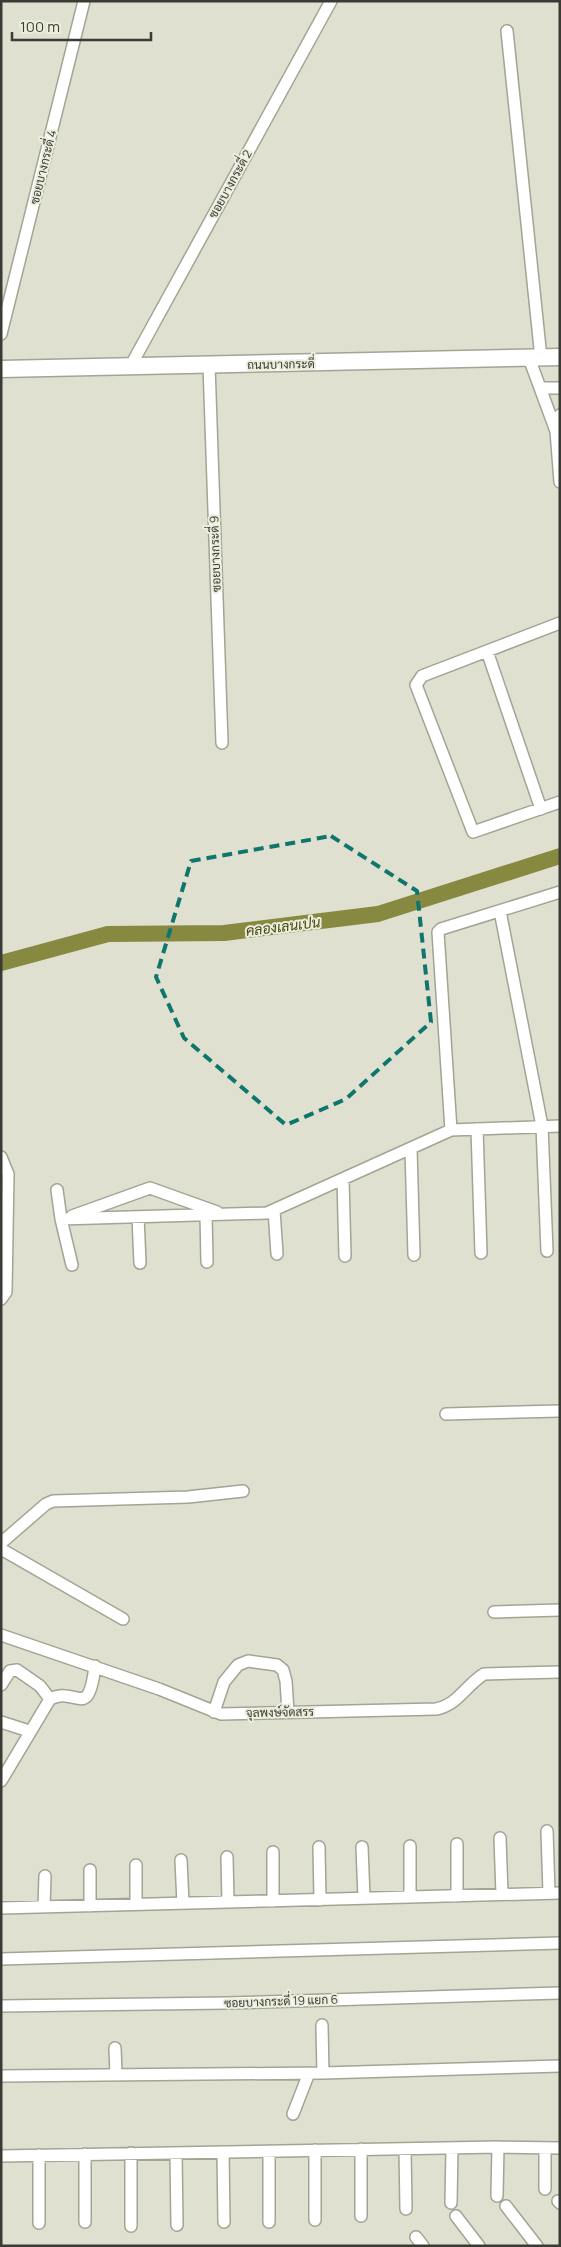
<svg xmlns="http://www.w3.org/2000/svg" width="561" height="2247" font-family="Manrope,Sarabun,sans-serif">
<rect width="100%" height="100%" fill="#dfe0d0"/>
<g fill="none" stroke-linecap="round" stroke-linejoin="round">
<!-- river -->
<path stroke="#86893f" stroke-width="16" d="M1,963l107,-29 116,-1 154,-19 182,-58"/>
<defs>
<path id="street" d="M507,31l34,327
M1,334l83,-333
M529,358l27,73
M209,365l13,378
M130,367l201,-366
M541,388h19
M560,415l-4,16 4,51
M560,623l-138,53 -6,9 57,147 87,-30
M487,651l54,158
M500,911l42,215 5,125
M477,1129l4,124
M451,1130l-13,-198 3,-3 119,-37
M411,1149l3,106
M1,1157l7,17 -2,118 -5,7
M343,1179l2,77
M57,1190l4,29 11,46
M274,1210l3,44
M206,1215l1,47
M72,1216l78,-28 67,24
M138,1217l2,46
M61,1219l206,-6 184,-83 109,-4
M446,1414l114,-3
M1,1543l45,-39 7,-3 135,-4 55,-6
M1,1549l122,70
M494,1612l66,-2
M1,1635l158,54 62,25 215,-5c22,-4 30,-24 48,-35l76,-2
M1,1685l9,-14 7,-1 23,16 10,13
M214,1712l10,-30 14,-17 10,-4 29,4 6,5 3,11 2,31
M1,1722l28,9
M1,1781l49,-82c26,-14 38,24 45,-33
M547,1831l2,62
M500,1838l2,56
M410,1846v51
M319,1847l1,53
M362,1847l2,51
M273,1852v49
M227,1857l1,45
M181,1860l2,43
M457,1896v-52
M136,1904v-39
M90,1906v-36
M44,1907l1,-31
M1,1908l559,-15
M1,1959l559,-16
M1,2006l226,-3 333,-10
M322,2025l1,48
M115,2048l1,27
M1,2076l322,-3 237,-7
M293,2114l16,-41
M405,2149l1,60
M315,2150v70
M269,2151v71
M223,2152l1,70
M176,2153l1,72
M85,2154v68
M39,2155v68
M1,2156l497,-9 62,1
M545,2189v-41
M497,2196l1,-49
M558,2201l2,2
M451,2203l1,-55
M506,2206l31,40
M361,2216v-67
M456,2216l23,30
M131,2226v-73
M416,2237l7,9"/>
<path id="secondary" d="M1,369l559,-12"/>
</defs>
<!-- street casing -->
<use href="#street" stroke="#a2a494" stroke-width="14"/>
<!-- secondary casing -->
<use href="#secondary" stroke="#a2a494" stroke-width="19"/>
<!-- street -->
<use href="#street" stroke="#fff" stroke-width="11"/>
<!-- secondary -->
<use href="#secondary" stroke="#fff" stroke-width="16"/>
</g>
<!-- marked area -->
<path fill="none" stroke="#0f766e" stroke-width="4" stroke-dasharray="10 6" stroke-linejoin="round" d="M331,836l86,55 14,131 -85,77 -60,26 -102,-87 -28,-61 35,-116z"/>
<g text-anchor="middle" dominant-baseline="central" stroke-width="4" stroke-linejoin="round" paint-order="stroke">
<!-- street labels -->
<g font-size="12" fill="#3b3b35" stroke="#eceedd">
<text transform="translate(43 167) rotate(-76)">ซอยบางกระดี่ 4</text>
<text transform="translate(230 184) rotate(-61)">ซอยบางกระดี่ 2</text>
<text transform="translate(281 364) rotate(-1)">ถนนบางกระดี่</text>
<text transform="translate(215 554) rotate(-92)">ซอยบางกระดี่ 9</text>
<text transform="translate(280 1712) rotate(-1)">จุลพงษ์จัดสรร</text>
<text transform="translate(281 2001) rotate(-2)">ซอยบางกระดี่ 19 แยก 6</text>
</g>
<!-- water labels -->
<g font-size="14" font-style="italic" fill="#45460c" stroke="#eceedd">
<text transform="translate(283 926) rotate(-7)">คลองเลนเปน</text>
</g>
</g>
<!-- border -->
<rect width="561" height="2247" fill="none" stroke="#3b3b35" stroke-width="5"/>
<!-- scale -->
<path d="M12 32v8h139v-8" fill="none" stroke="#3b3b35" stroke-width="2.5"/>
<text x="20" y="32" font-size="15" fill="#3b3b35" stroke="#eceedd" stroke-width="4" paint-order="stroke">100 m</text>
</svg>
